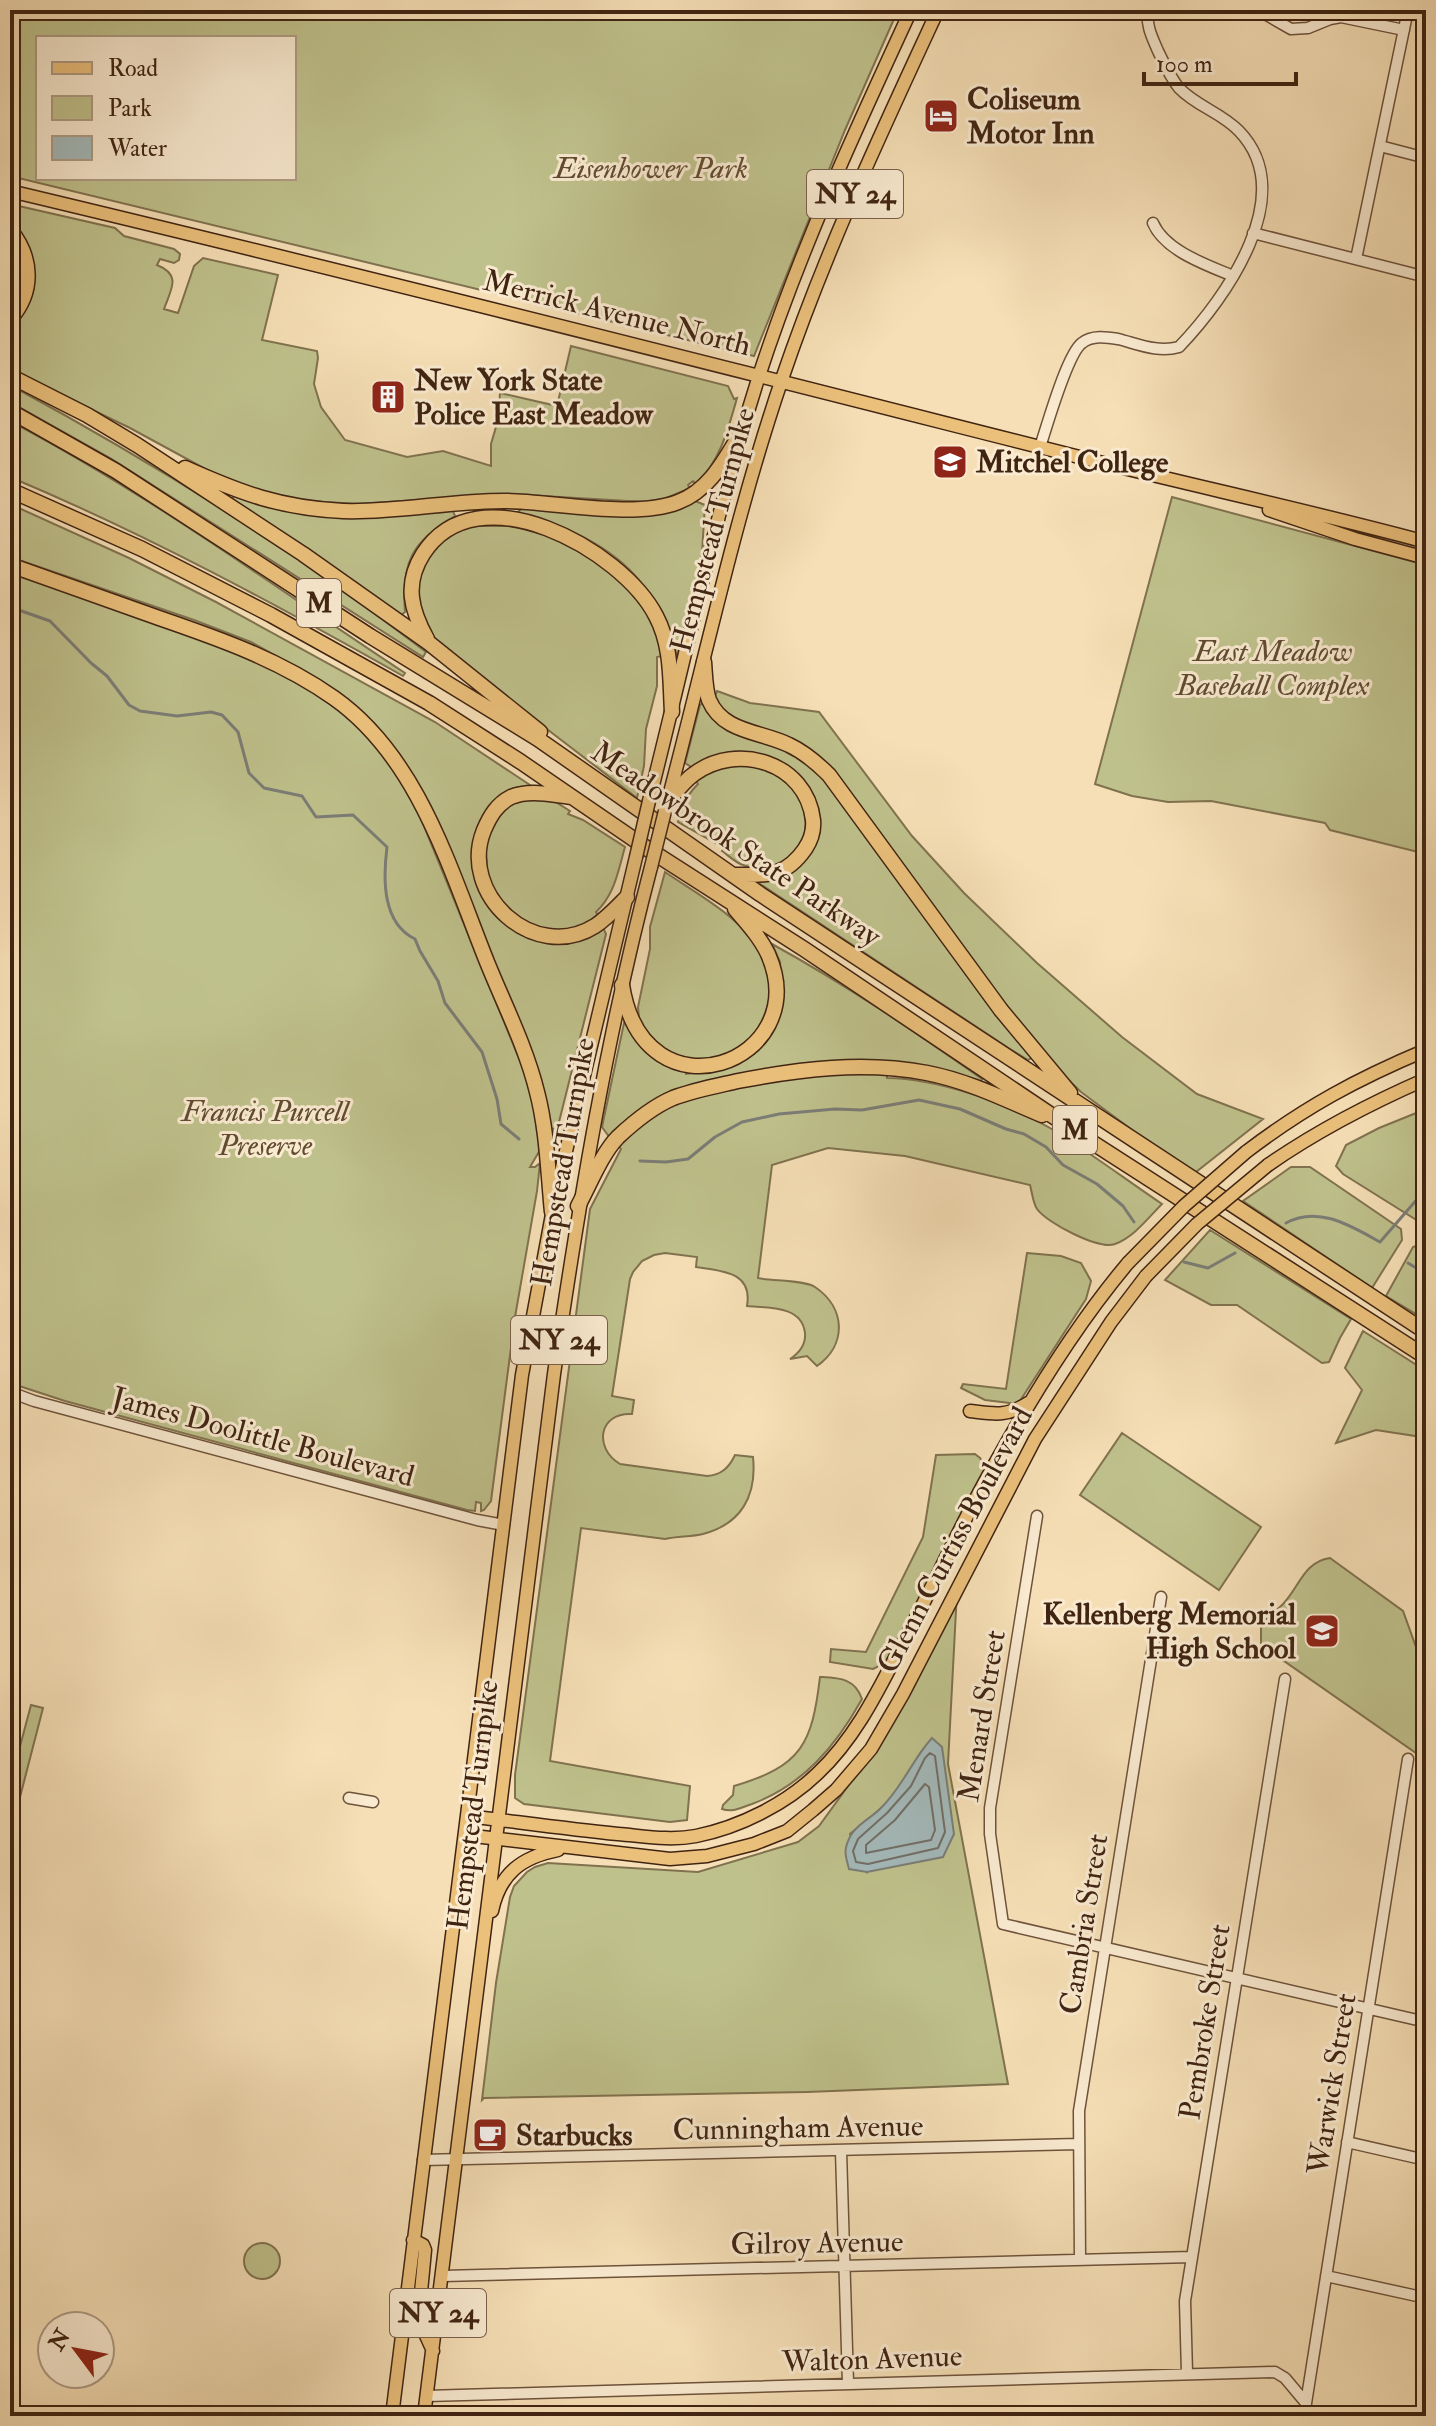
<svg xmlns="http://www.w3.org/2000/svg" width="1436" height="2426" font-family="'IM FELL Double Pica',serif">
<rect width="100%" height="100%" fill="#f6dfb6"/>
<filter id="stains"><feTurbulence type="fractalNoise" baseFrequency=".0025" numOctaves="4"/><feColorMatrix values="0 0 0 0 .2 0 0 0 0 .09 0 0 0 0 .02 0 0 0 .5 -.17"/></filter>
<radialGradient id="worn" r=".72"><stop offset=".6" stop-color="#630" stop-opacity="0"/><stop offset="1" stop-color="#630" stop-opacity=".3"/></radialGradient>
<!-- green -->
<path fill="#bfc18c" stroke="#80724f" stroke-width="2" fill-rule="evenodd" d="M10,10h888l-53,120 -91,226 -744,-180zM38,38h256v140h-256z
M10,204l105,24 9,8 50,13 6,5 -1,6 -5,3 -14,-4 -3,6c25,10 14,24 7,44l14,4 16,-47 9,-8 75,17 -16,65 55,11 1,7 -4,26 7,23 24,33 62,17 36,-6 48,15v-22l7,-24 2,-27 57,13 14,-60 157,40 6,13 3,-1c-9,32 -17,63 -41,86l-3,-3 -5,4 2,3 -23,10 -22,4 -136,-8 -151,10 -48,-3 -45,-8 -43,-15 -92,-50 -120,-58v-44c4,-4 11,-9 14,-14 19,-28 11,-68 -14,-89z
M10,385c111,60 219,125 323,198 31,22 62,46 93,69l-3,5 -313,-199 -100,-56z
M10,421c139,73 264,166 395,252l-2,3c-128,-72 -257,-142 -393,-199z
M234,495l145,20 74,-4 2,5c-43,25 -54,46 -50,96l-4,3 -169,-115z
M1172,497l254,68v289l-96,-24 -5,-7 -114,-22 -43,1 -36,-6 -37,-12z
M695,501l10,4 -3,48 -26,108 -1,-18c-8,-8 -9,-18 -13,-28 -4,-10 -11,-19 -17,-27 -29,-41 -81,-63 -128,-75l6,-6 131,8z
M10,504l119,54 87,44 219,120 98,65c-5,0 -13,-1 -18,1 -9,2 -19,11 -25,18 -33,39 -18,104 28,126 9,4 20,10 30,9 17,-2 37,-11 54,-16l4,9 -51,204h-3l2,-9 -8,-2 -105,-290 -68,-111 -32,-31 -34,-22 -56,-31 -57,-22 -184,-63z
M470,526h41l28,5 59,30 42,40 14,24 9,31 -6,1v29l-11,43 -2,37 -7,32 -187,-143c-7,-8 -16,-15 -21,-24 -18,-29 -14,-69 13,-91 7,-7 19,-10 28,-14z
M10,573c43,15 85,29 128,44 83,28 175,58 235,125 18,20 31,44 44,67l114,279 9,62 -10,17h5l5,-4 -3,28 -22,126 -24,184 -7,9 -3,1v-8l-5,-1 -1,9 -8,-1 -402,-109 -55,-18z
M717,691l33,12 69,9 93,124 52,57 73,70 85,74 75,57 66,25 -67,53 -61,-40 -54,-40 -29,-28 -34,-41 -189,-255 -95,-47 -15,-12 -5,-11z
M703,703l99,54 18,16 213,284 -5,3 -18,-11 -253,-167 43,-18 15,-58c-12,-10 -58,-52 -69,-54 -20,-3 -37,6 -53,16l-8,-5 15,-58z
M735,762c13,3 31,5 42,12 53,33 27,113 -34,91 -7,-2 -14,-9 -21,-14l2,-3 -46,-26c4,-16 8,-26 20,-38l-3,-5z
M531,796l23,5 16,10 -2,3 15,6 42,27c-7,24 -10,47 -29,65l2,4 -18,11 -27,5 -35,-11 -30,-36 -3,-47 8,-19 17,-16z
M665,872c35,24 76,45 98,82 4,5 4,12 6,18 10,48 -36,105 -87,88 -21,-7 -34,-24 -46,-40l3,-2 -1,-11 12,-58v-22z
M772,944c73,40 142,87 210,135l-1,4 -90,-20 -174,16 -107,59 -8,-11 22,-104c9,7 12,18 20,26 10,11 27,16 41,21l1,4 29,-4 24,-9 43,-70 -2,-29z
M887,1073v5c48,0 121,25 163,50 38,23 75,51 112,76 -14,14 -28,33 -47,40 -16,6 -68,-21 -78,-35 -4,-6 -5,-17 -7,-24l-125,-29 -77,-8 -56,17 -14,113c15,3 46,2 57,9 31,21 32,58 2,79l-10,-10 -17,3c9,-6 16,-14 15,-26 -3,-28 -38,-25 -58,-27 6,-35 -26,-35 -51,-39l1,-10 -32,-4 -11,2 -12,6 -9,11 -3,7 -18,117 22,4 -2,14c-33,-2 -39,34 -12,50l87,12c14,-1 22,-8 28,-21l18,2c4,39 -12,67 -50,77 -12,3 -25,2 -38,5l-84,-11 -31,233 140,25 -3,34 -17,2 -146,-18 -9,-6v-23l75,-566 31,-60 -3,-4 39,-34 34,-15 110,-21z
M1426,1109v117l-83,-52 -7,-8 10,-21 33,-17z
M1291,1167h19l91,62 1,11 -30,48 -129,-87z
M1210,1230l141,89 -11,19 -11,24 -7,1 -85,-58h-26l-46,-25z
M1421,1244l5,3v73l-40,-24 27,-49z
M1027,1253l34,3 20,7 10,18 -5,18 -68,105 -33,-4 -24,-12 2,-4 43,5z
M1363,1331l63,40v73l-11,-8 -39,-6 -40,13 26,-53 -17,-22z
M1122,1433l139,94 -42,63 -139,-95z
M975,1454l5,4 8,12 -103,193 -12,6 -43,-7 1,-13 35,3 57,-115 13,-82z
M1330,1558l73,53 17,47 6,3v99l-165,-115v-21c6,-7 13,-11 19,-17 19,-17 22,-45 50,-49z
M957,1591l-9,173 60,320 -201,8 -323,6 -2,2 14,-117 14,-86 4,-11 13,-14 8,-5 13,-4 150,9 100,-30 21,-16 48,-66zM933,1739l-66,133 -17,-38c20,-16 41,-32 55,-54 9,-15 14,-29 28,-41z
M820,1677c19,1 35,1 42,22 -26,47 -59,86 -110,105 -10,3 -19,9 -30,5l1,-4 10,-10 1,-9c68,-20 78,-42 86,-109z
M31,1705l12,3 -24,93 -9,-2v-15z
M244 2261a18 18 0 1 1 36 0a18 18 0 1 1-36 0Z"/>
<!-- water -->
<path fill="#a3b9ba" stroke="#7b7d77" stroke-width="2" d="M932,1738l10,9 12,87 -11,23 -76,15 -18,-3c-3,-12 -6,-18 0,-30 5,-13 22,-21 31,-30 22,-21 32,-49 52,-71z"/>
<g fill="none" stroke-linecap="round" stroke-linejoin="round">
<!-- shore -->
<path stroke="#726e66" stroke-width="2" d="M930,1753l5,3 10,76 -7,16 -70,16 -12,-2 -3,-11 5,-12 29,-26 24,-27 14,-28z
M925,1784l4,3 6,43 -4,10 -65,13v-8l29,-25z"/>
<!-- stream -->
<path stroke="#7b7d77" stroke-width="3" d="M10,607l40,14 41,42 16,13 22,29 11,6 37,5 34,-4 11,3 16,17 11,41 15,15 38,8 14,21 37,-2 34,32c-4,32 -5,76 28,92l5,12 18,30 7,22 37,49 15,47 4,25 18,15
M640,1161l26,1 22,-3 27,-22 27,-15 37,-8 56,-5 27,1 57,-10 41,9 46,20 18,5 22,13 17,18 34,19 26,22 11,16
M1286,1223c32,-18 65,3 94,19l46,-53
M1184,1262l24,6 27,-15
M1408,1263l18,11"/>
<defs>
<path id="minor" d="M1258,10l33,19 17,-1 22,-9 11,-2 63,13
M1380,146l46,12
M1153,223c12,28 54,42 80,53
M1253,233l173,44
M1356,259l52,-249
M1040,447c7,-21 27,-93 42,-104 10,-8 24,-6 36,-4 20,5 40,14 61,8 47,-49 121,-153 60,-216 -17,-18 -43,-25 -60,-43 -9,-11 -15,-25 -21,-37 -6,-14 -12,-25 -10,-41
M10,1392l24,9 443,119 27,5
M1037,1516l-47,292v26l13,90 423,98
M349,1798l24,4
M1347,2142l79,18
M841,2151l7,232
M423,2160l655,-16
M1080,2260l-1,-149 82,-514
M443,2276l749,-19
M1326,2276l100,22
M1187,2373l-2,-72 100,-622
M426,2396l849,-24 10,6 21,25
M1304,2416l104,-657"/>
<path id="major" d="M10,191c361,86 721,178 1081,269 112,28 224,52 335,82
M1269,510l86,29 71,19
M668,800c37,-140 67,-283 114,-421 43,-127 100,-248 156,-369
M649,801c36,-141 65,-283 109,-422 41,-127 97,-248 153,-369
M1246,1152c59,-45 111,-73 180,-102
M1268,1165c49,-34 103,-62 158,-86
M970,1411c25,3 36,6 58,-8
M468,1816c50,6 100,13 150,18 25,2 52,7 78,2 44,-9 90,-32 122,-63 34,-32 56,-74 77,-115 34,-62 62,-127 97,-189 39,-71 83,-143 136,-206
M465,1835l205,24 37,-3 47,-12 33,-13 26,-21 23,-20 35,-41 32,-55 132,-255 76,-117 35,-46
M492,1911c8,-38 30,-54 66,-61
M413,2240l10,5 2,5 -6,63 4,16 10,22
M392,2416l130,-1041 34,-182 80,-336
M424,2416l130,-1042c25,-171 53,-340 97,-507"/>
<path id="highway" d="M10,230c23,28 24,62 0,89
M10,376l77,39 50,30 166,109 126,89 111,89
M10,411l106,60 254,165 168,103 222,155 666,438
M185,468c56,25 95,40 158,43 55,2 110,-11 165,-10 47,1 127,18 170,1 32,-12 47,-43 64,-71
M10,490l132,59 129,66 158,88 92,59 127,87 156,100 286,192 336,216
M10,565c50,18 99,35 149,53 61,21 121,42 175,80 85,60 116,172 153,264 17,42 39,85 50,130 10,38 11,80 15,120
M427,639c-16,-29 -23,-55 -4,-85 54,-85 199,-4 233,62 16,30 14,64 16,96
M704,662c1,12 1,27 5,38 14,33 52,31 80,45 15,7 28,18 40,30l172,235 69,83
M572,797c-20,-2 -42,-8 -61,0 -14,7 -21,19 -27,33 -26,64 50,134 111,96 12,-8 22,-19 32,-29
M668,801c8,-9 16,-20 26,-27 43,-32 112,-12 119,46 1,10 -2,20 -8,29 -7,10 -15,19 -28,23 -13,4 -29,3 -43,3
M622,985c22,140 194,78 146,-31 -8,-17 -21,-31 -33,-45
M578,1206c11,-20 24,-53 40,-69 16,-15 34,-30 55,-39 21,-8 43,-12 65,-17 62,-12 126,-20 189,-8 41,8 77,26 115,42"/>
</defs>
<!-- minor casing -->
<use href="#minor" stroke="#6e533b" stroke-width="13"/>
<!-- major casing -->
<use href="#major" stroke="#402412" stroke-width="15"/>
<!-- highway casing -->
<use href="#highway" stroke="#402412" stroke-width="17"/>
<!-- minor -->
<use href="#minor" stroke="#f9ead0" stroke-width="10"/>
<!-- major -->
<use href="#major" stroke="#ebc07b" stroke-width="12"/>
<!-- highway -->
<use href="#highway" stroke="#ebc07b" stroke-width="14"/>
<defs>
<path id="major-bridge" d="M636,857l13,-56
M651,867l14,-56
M1128,1263l56,-57 62,-54
M1146,1276l51,-52 71,-59"/>
</defs>
<!-- major-bridge casing -->
<use href="#major-bridge" stroke="#402412" stroke-width="15" stroke-linecap="butt"/>
<!-- major-bridge -->
<use href="#major-bridge" stroke="#ebc07b" stroke-width="12"/>
</g>
<!-- icons -->
<defs>
<symbol id="hotel-square" viewBox="-11 -11 22 22"><rect x="-9" y="-9" width="18" height="18" rx="4" fill="#8f2418" stroke="#f9ead0"/><path d="M-6-4.5h1.5V1H6V5H4.5V3h-9V5H-6ZM-4 0a1.8 1.8 0 1 1 3.6 0ZM.5 0V-2.5h3Q6-2.5 6 0Z" fill="#fff"/></symbol>
<symbol id="building-square" viewBox="-11 -11 22 22"><rect x="-9" y="-9" width="18" height="18" rx="4" fill="#8f2418" stroke="#f9ead0"/><path d="M-4-6H4V6H1V3H-1V6H-4ZM-2.5-4.3h1.7v1.8h-1.7ZM.8-4.3h1.7v1.8H.8ZM-2.5-1h1.7V.8h-1.7ZM.8-1h1.7V.8H.8Z" fill="#fff"/></symbol>
<symbol id="school-square" viewBox="-11 -11 22 22"><rect x="-9" y="-9" width="18" height="18" rx="4" fill="#8f2418" stroke="#f9ead0"/><path d="M0-5L7-2L0 1L-7-2ZM-4 1L0 2.5L4 1V4Q0 6-4 4Z" fill="#fff"/></symbol>
<symbol id="cafe-square" viewBox="-11 -11 22 22"><rect x="-9" y="-9" width="18" height="18" rx="4" fill="#8f2418" stroke="#f9ead0"/><path d="M-5.5-4.5H6V0H3Q3 3.5 0 3.5H-2.5Q-5.5 3.5-5.5 0ZM3-3.2v2h1.7v-2ZM-6 4.5H4V6H-6Z" fill="#fff"/></symbol>
</defs>
<g fill-rule="evenodd">
<use href="#hotel-square" x="921" y="96" width="40" height="40"/>
<use href="#building-square" x="368" y="377" width="40" height="40"/>
<use href="#school-square" x="930" y="442" width="40" height="40"/>
<use href="#school-square" x="1302" y="1611" width="40" height="40"/>
<use href="#cafe-square" x="470" y="2115" width="40" height="40"/>
</g>
<g text-anchor="middle" dominant-baseline="central" stroke-width="6" stroke-linejoin="round" paint-order="stroke">
<!-- shield labels -->
<g fill="#f9ead0" stroke="#785f4b" stroke-width="2">
<rect x="807" y="170" width="96" height="48" rx="6"/>
<rect x="297" y="579" width="44" height="48" rx="6"/>
<rect x="1053" y="1106" width="44" height="48" rx="6"/>
<rect x="511" y="1316" width="96" height="48" rx="6"/>
<rect x="390" y="2289" width="96" height="48" rx="6"/>
</g>
<g font-size="28" font-weight="bold" fill="#402412">
<text x="855" y="194">NY 24</text>
<text x="319" y="603">M</text>
<text x="1075" y="1130">M</text>
<text x="559" y="1340">NY 24</text>
<text x="438" y="2313">NY 24</text>
</g>
<!-- poi labels -->
<g font-size="30" font-weight="bold" fill="#402412" stroke="#f9ead0" text-anchor="start">
<text x="967" y="99">Coliseum<tspan x="967" dy="34">Motor Inn</tspan></text>
<text x="414" y="380">New York State<tspan x="414" dy="34">Police East Meadow</tspan></text>
<text x="976" y="462">Mitchel College</text>
<text x="1296" y="1614" text-anchor="end">Kellenberg Memorial<tspan x="1296" dy="34">High School</tspan></text>
<text x="516" y="2135">Starbucks</text>
</g>
<!-- park labels -->
<g font-size="30" font-style="italic" fill="#604b30" stroke="#f9ead0">
<text x="651" y="168">Eisenhower Park</text>
<text x="1273" y="651">East Meadow<tspan x="1273" dy="34">Baseball Complex</tspan></text>
<text x="265" y="1111">Francis Purcell<tspan x="265" dy="34">Preserve</tspan></text>
</g>
<!-- street labels -->
<g font-size="30" fill="#402412" stroke="#f9ead0">
<text transform="translate(617 313) rotate(14)">Merrick Avenue North</text>
<text transform="translate(713 530) rotate(-75)">Hempstead Turnpike</text>
<text transform="translate(736 844) rotate(34)">Meadowbrook State Parkway</text>
<text transform="translate(563 1162) rotate(-80)">Hempstead Turnpike</text>
<text transform="translate(263 1437) rotate(15)">James Doolittle Boulevard</text>
<text transform="translate(955 1540) rotate(-62)">Glenn Curtiss Boulevard</text>
<text transform="translate(982 1716) rotate(-81)">Menard Street</text>
<text transform="translate(473 1805) rotate(-83)">Hempstead Turnpike</text>
<text transform="translate(1084 1924) rotate(-81)">Cambria Street</text>
<text transform="translate(1205 2022) rotate(-81)">Pembroke Street</text>
<text transform="translate(1332 2084) rotate(-81)">Warwick Street</text>
<text transform="translate(798 2128) rotate(-1)">Cunningham Avenue</text>
<text transform="translate(817 2243) rotate(-1)">Gilroy Avenue</text>
<text transform="translate(872 2359) rotate(-2)">Walton Avenue</text>
</g>
</g>
<!-- margin -->
<rect width="1436" height="2426" fill="none" stroke="#f6dfb6" stroke-width="40"/>
<rect x="12" y="12" width="1412" height="2402" fill="none" stroke="#402412" stroke-width="4"/>
<rect x="20" y="20" width="1396" height="2386" fill="none" stroke="#402412" stroke-width="2"/>
<!-- legend -->
<rect x="36" y="36" width="260" height="144" fill="#f9ead0" stroke="#af9b84" stroke-width="2"/>
<rect x="52" y="62" width="40" height="12" fill="#ebc07b" stroke="#af9b84" stroke-width="2"/>
<text x="108" y="76" font-size="24" fill="#402412">Road</text>
<rect x="52" y="96" width="40" height="24" fill="#bfc18c" stroke="#af9b84" stroke-width="2"/>
<text x="108" y="116" font-size="24" fill="#402412">Park</text>
<rect x="52" y="136" width="40" height="24" fill="#a3b9ba" stroke="#af9b84" stroke-width="2"/>
<text x="108" y="156" font-size="24" fill="#402412">Water</text>
<!-- north arrow -->
<g transform="translate(76 2350) rotate(302)"><circle r="38" fill="#f9ead0" stroke="#af9b84" stroke-width="2"/>
<path d="M0-6L14 30L0 20L-14 30Z" fill="#8f2418"/>
<text y="-12" font-size="22" font-weight="bold" text-anchor="middle" fill="#402412">N</text>
</g>
<!-- scale -->
<path d="M1144 72v12h152v-12" fill="none" stroke="#402412" stroke-width="4"/>
<text x="1156" y="72" font-size="24" fill="#402412" stroke="#f9ead0" stroke-width="6" paint-order="stroke">100 m</text>
<rect width="100%" height="100%" filter="url(#stains)"/>
<rect width="100%" height="100%" fill="url(#worn)"/>
</svg>
